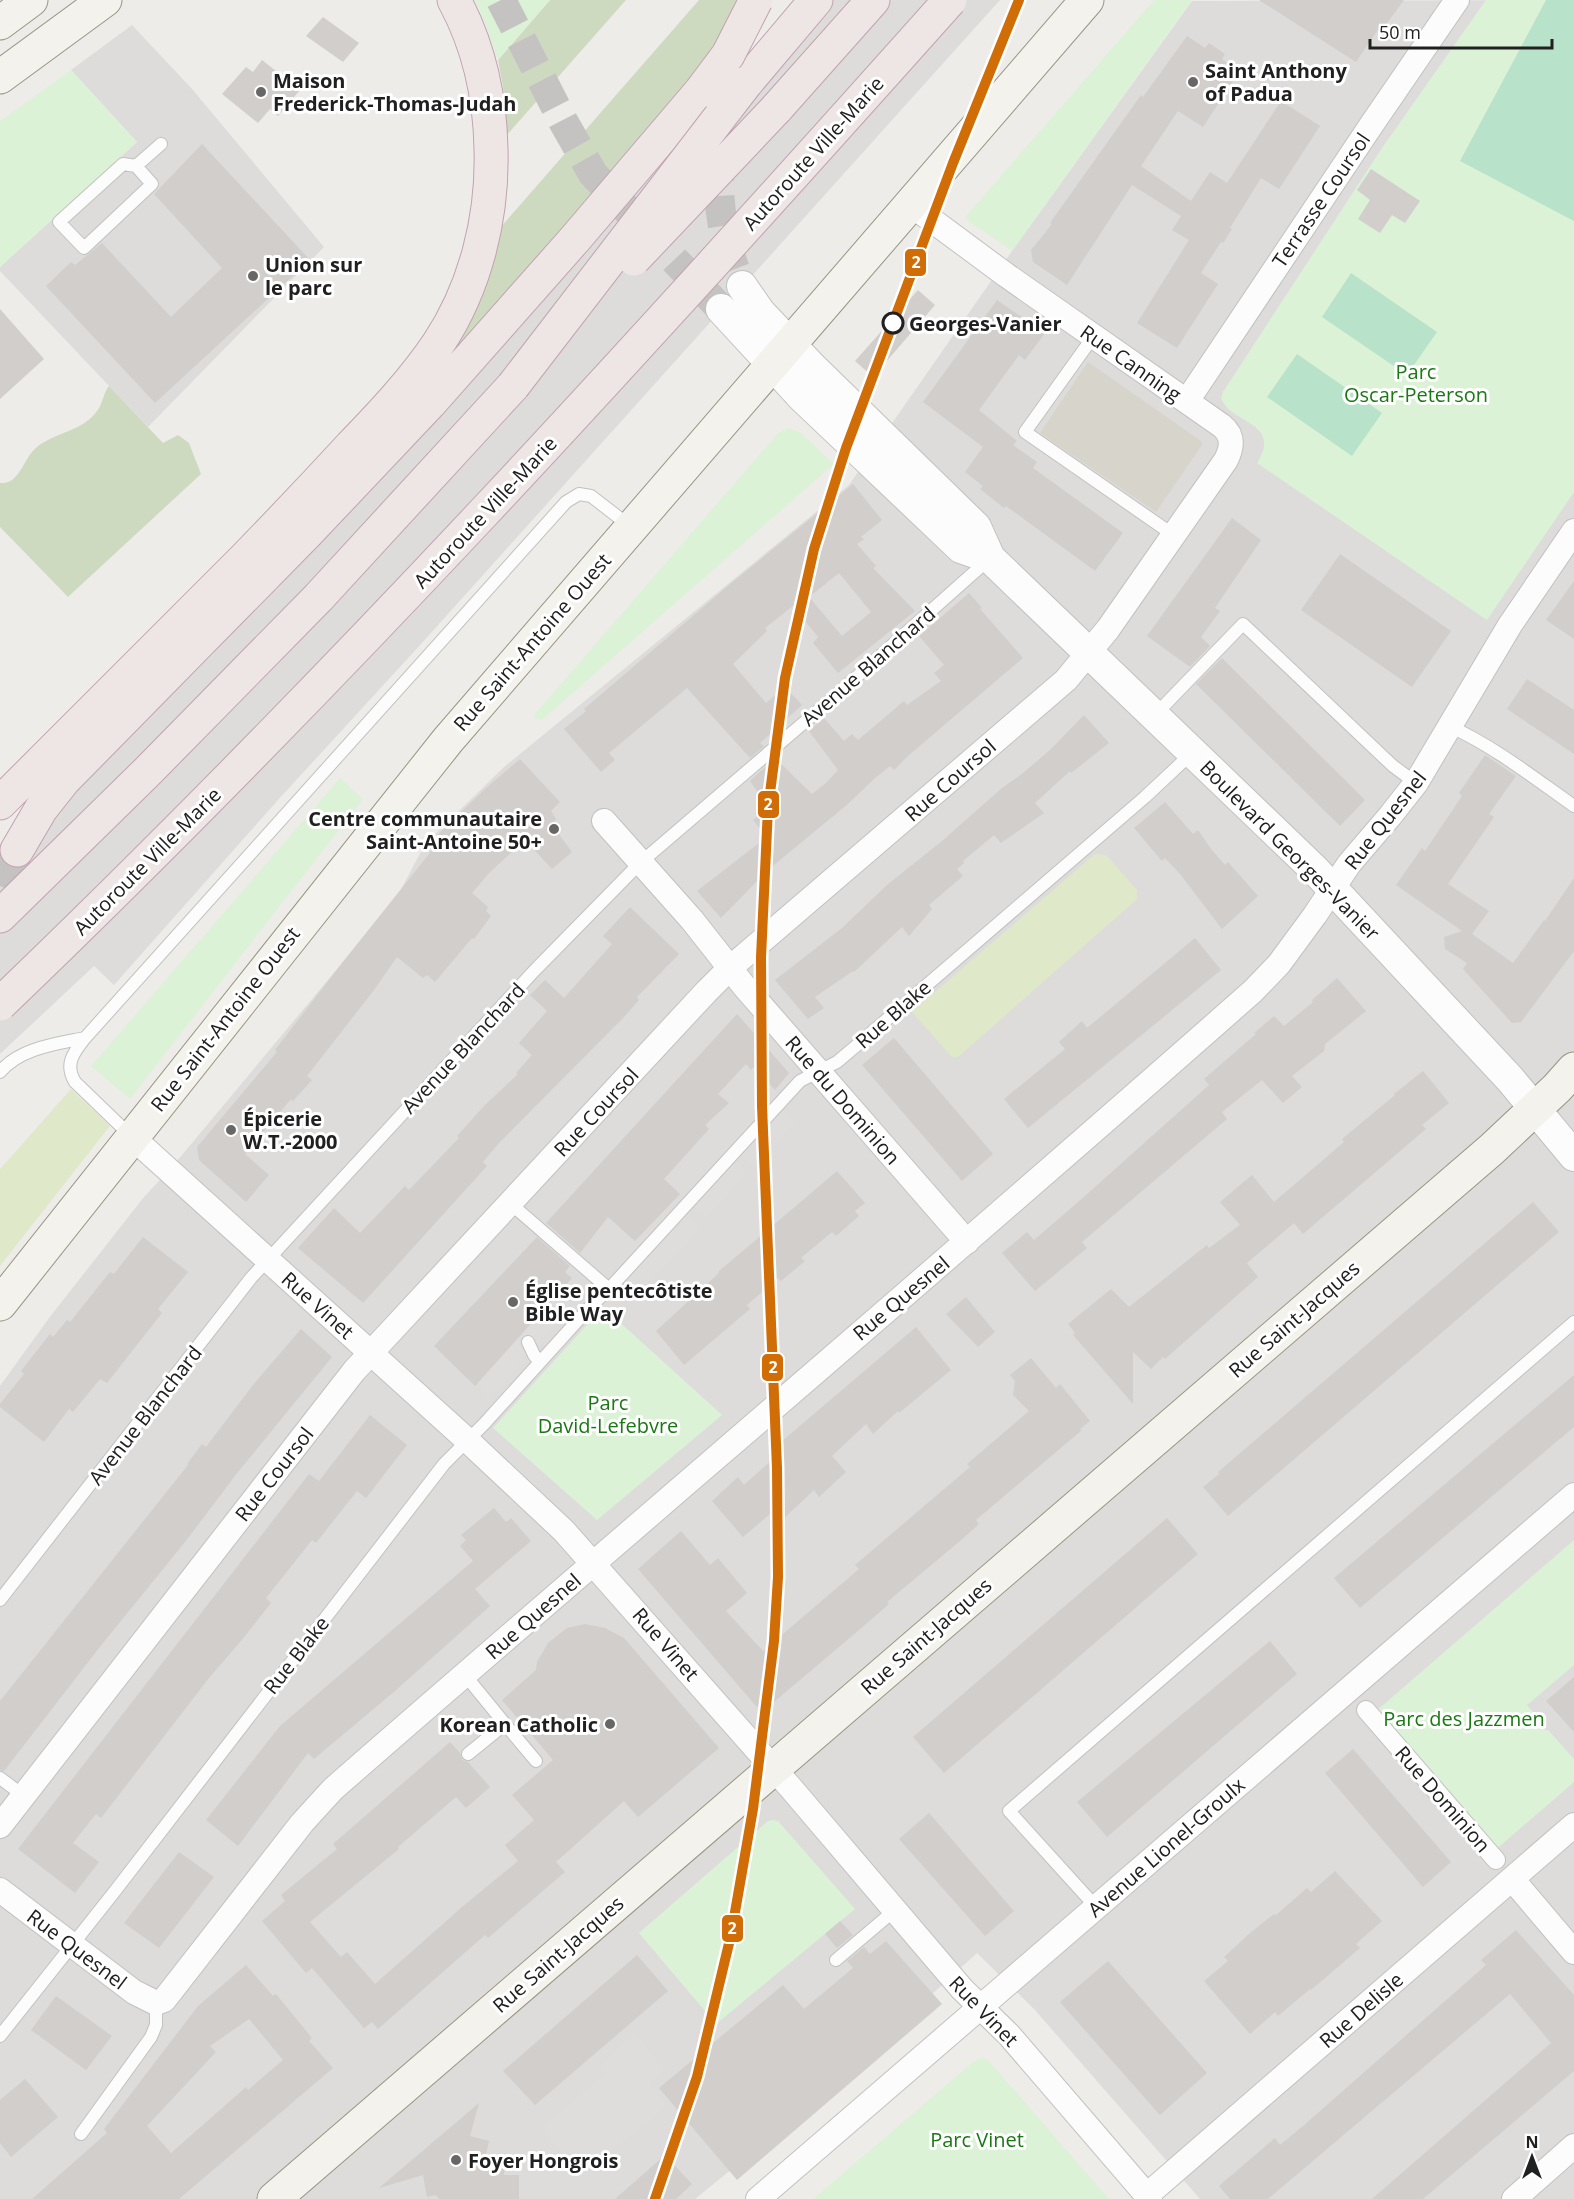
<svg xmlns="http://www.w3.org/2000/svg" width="1574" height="2199" font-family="'Open Sans',sans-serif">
<rect width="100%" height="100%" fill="#eeece9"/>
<!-- residential -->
<path fill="#dddcda" d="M1574,0v2199h-374l-166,-190 -57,-56 -47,43 6,7 -241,196h-695v-813l49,-68 95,-121 28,-30 225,-270 28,-53 79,-77 345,-282 163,-234 180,-250z
M132,25l60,64 132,158 -176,180 -148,-156v-4l137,-125 -66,-72z"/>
<!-- construction -->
<path fill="#d7d4cb" d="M1088,362l113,79 1,4 -46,67 -116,-79z"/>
<!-- grass -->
<path fill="#dfe9ca" d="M1095,854l11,1 31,35v9l-179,158h-6l-40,-45z
M71,1089l39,37 -110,140v-97z"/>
<!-- forest -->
<path fill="#cedac0" d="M550,0h76l-119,135 -4,-48 -5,-27z
M699,0h39l-19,40 -26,40 -266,306 73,-158z
M109,386l54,57 15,-8 11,8 12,31 -133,123 -68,-70v-44c20,2 23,-25 37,-36 19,-15 46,-16 60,-36 6,-7 6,-18 12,-25z"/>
<!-- park -->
<path fill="#dbf2d7" d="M475,0h75l-52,60 -12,-34z
M1154,0h38l-180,251 -45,-31 -1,-4z
M1486,0h88v492l-87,128 -230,-157c26,-42 -26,-38 -36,-65l2,-6 159,-244z
M71,70l66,72 -137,125v-146z
M789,428l12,5 33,31 -292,256 -7,-2 -1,-3 244,-282z
M340,778l23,21 -233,300 -39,-33z
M603,1307l119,108 -125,105 -104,-92z
M1574,1540v125l-47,40 6,7 -4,12 20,7 25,28v23l-80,69 -119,-139z
M773,1820l5,1 77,88 -139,115 -77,-91 129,-112z
M982,2058l8,4 119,137h-296l160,-137z"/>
<!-- pitch -->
<path fill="#b8e2c9" d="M1546,0h28v221l-114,-60z
M1351,273l86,59 -30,43 -85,-58z
M1297,354l85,59 -30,43 -85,-59z"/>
<!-- parking -->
<path fill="#dedddc" d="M783,1110l13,12 -41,46 -14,-13z
M735,1162l11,11 -40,45 -13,-12z
M686,1213l13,16 -67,72 -14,-15z
M564,1290l8,15 -84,94 -9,-17z
M635,2034l30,36 -16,13 18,22 -86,71 -40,-48 65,-54 -7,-9z"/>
<!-- pier -->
<path fill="#dddcdb" d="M799,0h201l-579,644 -143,156 -164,185 -20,-19 -94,88v-187l213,-213 104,-108z"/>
<!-- building -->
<path fill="#d1cecc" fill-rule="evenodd" d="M1259,0h145l-22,30 -3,-2 -23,34z
M323,17l36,26 -16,19 -37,-26z
M1187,36l18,12 4,-5 16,11 -3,5 17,13 -36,55 -25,-16 -37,55 50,35 19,-29 17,11 54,-82 39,25 -41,63 -18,-11 -31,50 2,1 -9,14 -2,-1 -20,31 17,11 -41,64 -40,-25 52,-83 -17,-10 9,-14 -49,-31 -65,100 -34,-23 -2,-12 21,-26 -2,-1 91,-128 2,2z
M262,60l38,30 -22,26 -8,-7 -12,14 -36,-29 24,-27 7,5z
M202,144l108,116 -155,143 -109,-117 25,-24 4,3 27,-22 69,74 51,-49 -68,-74z
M1371,169l49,32 -15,22 -13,-8 -12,18 -22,-14 12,-19 -13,-10z
M918,290l17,15 -62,72 -18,-16z
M997,300l48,33 -20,27 -6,-5 -40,55 38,31 -4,4 24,17 -4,6 90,65 -28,38 -89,-65 -2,2 -24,-19 3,-3 -18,-14 18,-25 -60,-45z
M0,309l44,50 -44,40z
M853,484l29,36 -21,17 3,2 -7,5 19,22 -3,2 42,43 -77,62 -25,-30 5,-6 -25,-31 -28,22 2,3 -34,33 33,39 19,-16 17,18 -42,38 4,3 -14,12 -63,-70 -78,65 6,7 -14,12 -37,-43 22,-18 -2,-2 145,-124zM839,573l32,39 -29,24 -33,-39z
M1232,518l29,22 -46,68 5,3 -19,26 9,9 -20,21 -43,-31z
M1340,554l111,77 -39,56 -111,-77z
M1574,581v58l-28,-19z
M969,593l13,15 -2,1 43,49 -114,97 -15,15 -4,-4 -15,12 -26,25 -81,67 -47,48 -24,-27 70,-54 -14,-17 16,-12 -19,-27 25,-23 37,36 14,-11 12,-13 -29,-39 15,-13 20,23 8,-7 6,6 46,-39 3,4 34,-24 -7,-8 10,-8 -25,-29z
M1222,658l143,142 -25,26 -144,-142z
M1527,679l47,31v44l-67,-45z
M1084,715l25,28 -38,30 -1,-2 -35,32 9,10 -43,30 -7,-8 -31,26 1,2 -7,6 6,7 -34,29 3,4 -23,27 -7,-9 -48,45 -1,-1 -38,26 9,11 -16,11 -33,-39 67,-52 45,-43 55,-44 60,-53 20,-14 29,-25z
M1485,755l31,21 -27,38 5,3 -46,67 41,27 -17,23 41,29 31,-43 1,1 29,-43v73l-53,71 -9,1 -49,-54 4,-6 -22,-14 -1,-12 18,-6 -66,-46 26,-37 3,3 37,-55 -3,-3z
M520,759l40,43 -9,9 5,8 -4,6 20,27 -20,17 -27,-29 -35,32 -18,21 16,14 -2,4 5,5 -17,23 -2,-1 -37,44 -8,-7 -4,3 -26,-21 -23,33 -67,86 5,4 -19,21 -2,-2 -46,55 24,21 -23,27 -47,-42 -2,-13 80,-95 -2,-2 67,-87 91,-114 -5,-5 57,-55z
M1165,802l28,32 5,-4 13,19 14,16 3,-3 30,34 -36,33 -42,-55 -15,-16 -3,3 -28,-33z
M630,907l49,47 -42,43 2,3 -15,17 -126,127 -15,18 4,4 -124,137 -65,-55 36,-40 26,25 45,-47 4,4 50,-52 -2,-2 27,-30 34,-32 -2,-1 16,-18 -13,-12 28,-32 -17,-16 15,-15 19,18 48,-54 -9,-8z
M1195,938l26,32 -193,158 -24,-29 61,-50 -6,-7 23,-21 5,7z
M1337,978l29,33 -41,33 -1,7 -32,25 10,11 -19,16 -21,-23 -40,32 5,7 -145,123 5,6 -52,43 -33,-38 25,-21 7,8 51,-44 124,-111 -5,-6 52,-45 -2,-1 20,-17 10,10 29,-24 -1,-2z
M737,1014l52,59 -14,17 -21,-23 -3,3 -5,-6 -28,30 11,9 -24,22 4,4 -45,50 16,15 -45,47 -27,-24 -28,36 -34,-30z
M894,1038l99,116 -31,27 -100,-116z
M1423,1071l26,32 -27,22 4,4 -123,105 -9,-11 -47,40 11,14 -93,82 -2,-2 -12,12 -18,-17v52l-60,-69 2,-2 -7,-9 43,-35 18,18 78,-62 2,3 31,-23 -20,-23 20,-17 12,-10 22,27 70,-60 -2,-3 53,-44 -1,-1z
M837,1171l28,32 -10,8 4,5 -23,20 -4,-4 -31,26 4,3 -24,20 -3,-3 -31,27 3,4 -66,56 -28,-34 63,-58 -1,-1z
M1533,1202l26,30 -331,284 -25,-29 16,-13 -1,-2z
M143,1237l45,35 -30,37 4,4 -55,70 -7,-4 -27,33 -4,-3 -25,33 -44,-35v-3l24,-30 -3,-3 29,-37 3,3 14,-17 3,2 40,-50 4,2z
M537,1237l33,29 -5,6 7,6 -97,108 -41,-40z
M966,1297l29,35 -17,15 -32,-33z
M916,1327l35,43 -52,43 -1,-2 -25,23 -7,-10 -34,32 14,16 -27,25 -5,-7 -36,34 -8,-10 -27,23 -31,-36 26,-24 6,8 31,-28 -2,-2 11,-9 -3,-4z
M301,1329l31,28 -94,115 -53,70 -86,106 -95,123 -4,-1v-69l188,-236 -1,-1 15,-20 4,3 47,-62z
M1031,1358l25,30 4,-4 30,37 -10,8 2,1 -106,90 3,4 -19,17 -73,61 2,2 -30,26 -91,77 -6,3 -6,-4 -118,-137 43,-38 29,34 8,-7 29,35 -21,18 37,40 96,-82 -4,-4 115,-98 -3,-3 62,-53 -16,-16 2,-14 -5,-6z
M1574,1375v52l-214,181 -26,-30z
M370,1415l37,30 -41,53 -9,-7 -41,52 -4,-3 -46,58 5,5 -30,38 -32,37 -108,140 -5,-4 -23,29 26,19 -24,31 -57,-44 291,-375 10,7z
M494,1508l12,14 5,-4 20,23 -56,48 15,17 -95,85 -81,68 -6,-6 -70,93 -32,-26 74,-94 193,-165 -13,-15 6,-6 -5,-5z
M1167,1518l31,36 -254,219 -31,-36z
M585,1624l20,4 19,10 95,110 -81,69 -14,-16 -68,61 9,10 -77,66 -3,-3 -107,94 -6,-7 -8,6 -52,-60 -6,5 -44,-52 23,-20 -4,-6 56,-46 -4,-5 117,-102 10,11 2,7 6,2 22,25 -24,21 -10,-11 -58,50 1,2 -89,73 31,35 6,-5 28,32 87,-77 56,-46 -13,-16 29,-25 -22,-25 41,-35 -51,-60 34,-30 1,-8 11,-19 19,-15z
M1270,1641l27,33 -190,163 -30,-35z
M1574,1677v55l-28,-31z
M1353,1749l98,113 -28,25 -98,-114z
M929,1813l85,98 -29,25 -86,-97z
M179,1852l35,25 -55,71 -35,-25z
M1335,1871l47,50 -26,23 4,4 -49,42 -1,-1 -32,27 -3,-4 -25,22 -46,-53 24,-20 -4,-4 25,-23 25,-20 2,1 31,-27 4,4z
M840,1921l13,14 -16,13 -12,-14z
M1516,1930l58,65v76l-151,128h-51l179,-156 -41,-49 -242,205h-38l-11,-13 56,-48 5,7 23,-19 183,-161 -5,-5z
M886,1941l56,63 -205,176 -78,-92 124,-103 21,24 49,-41 -6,-7 17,-14 6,7z
M637,1955l31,36 -133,114 -32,-34z
M1108,1961l99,112 -47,42 -100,-113z
M246,1965l27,31 3,-2 36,44 -3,3 24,27 -154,131h-147l75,-66 -3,-4 94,-123zM249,2019l34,41 -35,30 -2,-3 -75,66 -24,-27 69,-74 -6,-6z
M56,1996l56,40 -26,34 -55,-40z
M25,2079l33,38 -47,40 -11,-14v-43z
M479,2103l-9,33 19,5 -3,13 19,8 -1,13h15v24h-80l-3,-4 -9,2 -4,-22 -44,13z
M665,2155l27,29 -16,15h-61z"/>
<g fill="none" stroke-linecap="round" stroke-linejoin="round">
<!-- tertiary-tunnel -->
<path stroke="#c5c3c1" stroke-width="30" stroke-dasharray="30 15" stroke-linecap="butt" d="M501,0l62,121 30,53 128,135
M720,151c-4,46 2,93 22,135"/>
<!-- trunk-tunnel -->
<path stroke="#c5c3c1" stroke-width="33" stroke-dasharray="33 16" stroke-linecap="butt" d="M0,886l17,-36"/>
<defs>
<path id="service" d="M123,164l13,2 16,18 -68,64 -25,-26z
M136,166l25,-22
M1093,337l-68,95 150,104
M1154,716l89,-92 150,142 23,17
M1451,727c44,20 83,51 123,79
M0,1072c20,-24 56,-28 85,-34
M131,1136l-56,-54c-11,-18 -1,-30 10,-44l481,-536 13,-8 12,2 40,31
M511,1204l98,85 191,-208 37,-19 19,-16 289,-249 47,-44
M528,1342l6,13 6,7
M0,1600l251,-322 283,-307 106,-108 195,-167 153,-136
M465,1675l40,49 -37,30
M505,1724l31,37
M0,1778l24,18
M1096,1907l-87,-96 565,-489
M836,1960l59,-50
M0,2036l115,-145 329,-427 40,-40 106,-117 19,-18
M81,2134l70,-97 5,-12v-22"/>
<path id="pedestrian" d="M1366,1710l130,150"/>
<path id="minor" d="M1187,401l183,-274 87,-127
M604,821l88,99 52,66 223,256
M132,1137l335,303 97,91 226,256 172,202 47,46 141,164
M0,1826l354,-455 352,-379 24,-24 336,-288 42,-51 118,-169c6,-12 8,-24 -4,-34l-216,-151 -96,-71
M1512,1879l62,73
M0,1890l134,102 22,11 8,-3 138,-177 31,-34c306,-267 616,-529 920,-798l26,-27 36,-49 34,-51 41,-48 26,-33 94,-158 64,-94
M1147,2195l427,-370
M758,2199l816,-704
M1514,2199l60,-53"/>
<path id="tertiary" d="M742,286l18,26 52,55 164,160 14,31 324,311 196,210 64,77
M721,309l81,88 159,151 29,10"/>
<path id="secondary" d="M0,23l31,-23
M0,77l105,-77
M0,1304l448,-564 639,-740
M274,2199l1218,-1050 65,-61 17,-19"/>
<path id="trunk" d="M746,83l70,-83
M776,109l97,-109
M0,803c81,-82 163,-163 244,-244 36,-37 72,-75 107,-113 31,-32 62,-65 87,-102 38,-57 55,-128 53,-195 -1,-53 -12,-103 -37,-149
M17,850l24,-41 23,-29 243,-247 123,-130 145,-164 126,-148
M0,916l147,-144 171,-174 195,-212"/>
</defs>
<!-- service casing -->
<use href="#service" stroke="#c1c1bf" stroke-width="14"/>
<!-- pedestrian casing -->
<use href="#pedestrian" stroke="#c1c1bf" stroke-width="20"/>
<!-- minor casing -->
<use href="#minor" stroke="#c1c1bf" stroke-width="26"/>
<!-- tertiary casing -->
<use href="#tertiary" stroke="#c1c1bf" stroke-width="32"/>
<!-- secondary casing -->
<use href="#secondary" stroke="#989682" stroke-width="35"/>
<!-- trunk casing -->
<use href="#trunk" stroke="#c1a2b0" stroke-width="35"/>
<!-- service -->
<use href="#service" stroke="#fcfcfc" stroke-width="12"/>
<!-- pedestrian -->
<use href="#pedestrian" stroke="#fcfcfc" stroke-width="18"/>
<!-- minor -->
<use href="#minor" stroke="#fcfcfc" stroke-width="24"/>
<!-- tertiary -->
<use href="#tertiary" stroke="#fcfcfc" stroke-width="30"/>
<!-- secondary -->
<use href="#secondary" stroke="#f3f2ec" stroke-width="33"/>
<!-- trunk -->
<use href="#trunk" stroke="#eee6e4" stroke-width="33"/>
<defs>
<path id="trunk-bridge" d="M701,91l27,-36 28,-55
M634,259l142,-150
M513,386l233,-303
M0,1004c333,-319 643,-660 950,-1004"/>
</defs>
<!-- trunk-bridge casing -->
<use href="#trunk-bridge" stroke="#c1a2b0" stroke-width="35" stroke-linecap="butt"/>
<!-- trunk-bridge -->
<use href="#trunk-bridge" stroke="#eee6e4" stroke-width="33"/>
<defs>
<path id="metro-1" d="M655,2199l42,-122 34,-142 22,-126 21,-168 4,-64 -1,-109 -15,-362 -1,-149 7,-149 17,-130 29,-129 32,-101 107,-285 66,-163"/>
</defs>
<!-- metro-1 casing -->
<use href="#metro-1" stroke="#fff" stroke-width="15"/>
<!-- metro-1 -->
<use href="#metro-1" stroke="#d06d07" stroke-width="10"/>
</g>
<!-- markers -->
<g fill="#686766" stroke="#fff" stroke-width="2">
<circle cx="1193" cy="82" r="6"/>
<circle cx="261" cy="92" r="6"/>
<circle cx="253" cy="276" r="6"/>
<circle cx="554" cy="829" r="6"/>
<circle cx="231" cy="1130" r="6"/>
<circle cx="513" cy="1302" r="6"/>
<circle cx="610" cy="1724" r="6"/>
<circle cx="456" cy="2160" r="6"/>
</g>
<circle fill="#fff" stroke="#202020" stroke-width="3" cx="893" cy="323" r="10"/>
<g text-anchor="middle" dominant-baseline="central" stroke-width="6" stroke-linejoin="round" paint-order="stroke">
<!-- poi labels -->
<g font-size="20" font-weight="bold" fill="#202020" stroke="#fff" text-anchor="start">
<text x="1205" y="70">Saint Anthony<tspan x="1205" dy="23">of Padua</tspan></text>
<text x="273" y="80">Maison<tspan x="273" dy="23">Frederick-Thomas-Judah</tspan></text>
<text x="265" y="264">Union sur<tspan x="265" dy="23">le parc</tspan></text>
<text x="542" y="818" text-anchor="end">Centre communautaire<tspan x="542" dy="23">Saint-Antoine 50+</tspan></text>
<text x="243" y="1118">Épicerie<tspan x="243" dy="23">W.T.-2000</tspan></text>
<text x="525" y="1290">Église pentecôtiste<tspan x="525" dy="23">Bible Way</tspan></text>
<text x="598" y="1724" text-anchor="end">Korean Catholic</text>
<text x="468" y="2160">Foyer Hongrois</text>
</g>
<!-- street labels -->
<g font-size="20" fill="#202020" stroke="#fff">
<text transform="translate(813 153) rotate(-48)">Autoroute Ville-Marie</text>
<text transform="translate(1321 200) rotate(-56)">Terrasse Coursol</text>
<text transform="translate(1131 363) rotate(35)">Rue Canning</text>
<text transform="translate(485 512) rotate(-47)">Autoroute Ville-Marie</text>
<text transform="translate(532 642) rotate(-49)">Rue Saint-Antoine Ouest</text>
<text transform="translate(868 666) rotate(-41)">Avenue Blanchard</text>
<text transform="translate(950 780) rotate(-41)">Rue Coursol</text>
<text transform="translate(1385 820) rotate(-52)">Rue Quesnel</text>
<text transform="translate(1290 850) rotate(45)">Boulevard Georges-Vanier</text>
<text transform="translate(147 861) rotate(-45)">Autoroute Ville-Marie</text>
<text transform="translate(893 1014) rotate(-41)">Rue Blake</text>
<text transform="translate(225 1019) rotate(-52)">Rue Saint-Antoine Ouest</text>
<text transform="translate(463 1048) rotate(-47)">Avenue Blanchard</text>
<text transform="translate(843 1100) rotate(49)">Rue du Dominion</text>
<text transform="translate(596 1112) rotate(-47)">Rue Coursol</text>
<text transform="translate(901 1298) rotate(-40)">Rue Quesnel</text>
<text transform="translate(318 1305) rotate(42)">Rue Vinet</text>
<text transform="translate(1294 1319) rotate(-41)">Rue Saint-Jacques</text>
<text transform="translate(145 1415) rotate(-52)">Avenue Blanchard</text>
<text transform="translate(274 1474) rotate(-52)">Rue Coursol</text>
<text transform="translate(533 1616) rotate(-41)">Rue Quesnel</text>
<text transform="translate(926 1636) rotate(-41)">Rue Saint-Jacques</text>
<text transform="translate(666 1644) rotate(49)">Rue Vinet</text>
<text transform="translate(296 1655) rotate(-52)">Rue Blake</text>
<text transform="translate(1443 1799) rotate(49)">Rue Dominion</text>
<text transform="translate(1166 1847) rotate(-41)">Avenue Lionel-Groulx</text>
<text transform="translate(77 1949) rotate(37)">Rue Quesnel</text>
<text transform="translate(558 1954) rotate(-41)">Rue Saint-Jacques</text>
<text transform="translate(1361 2010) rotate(-41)">Rue Delisle</text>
<text transform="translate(984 2011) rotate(46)">Rue Vinet</text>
</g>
<!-- stop labels -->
<g font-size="20" font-weight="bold" fill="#202020" stroke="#fff" text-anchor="start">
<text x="909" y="323">Georges-Vanier</text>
</g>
<!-- park labels -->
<g font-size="20" fill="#1a7913" stroke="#fff">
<text x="1416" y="371">Parc<tspan x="1416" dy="23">Oscar-Peterson</tspan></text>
<text x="608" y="1402">Parc<tspan x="608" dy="23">David-Lefebvre</tspan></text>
<text x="1464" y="1718">Parc des Jazzmen</text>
<text x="977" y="2139">Parc Vinet</text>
</g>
</g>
<g stroke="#fff" stroke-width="2">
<rect x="904" y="248" width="23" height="29" rx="6" fill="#d06d07"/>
<rect x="757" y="790" width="23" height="29" rx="6" fill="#d06d07"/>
<rect x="761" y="1353" width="23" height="29" rx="6" fill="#d06d07"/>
<rect x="721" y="1914" width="23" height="29" rx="6" fill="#d06d07"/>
</g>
<g font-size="16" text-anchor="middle" font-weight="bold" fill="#fff">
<text x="916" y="268">2</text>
<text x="768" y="810">2</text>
<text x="773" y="1373">2</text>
<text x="732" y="1934">2</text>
</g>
<!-- north arrow -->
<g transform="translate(1532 2157)" stroke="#ffffff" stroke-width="4.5" paint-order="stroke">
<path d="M0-4.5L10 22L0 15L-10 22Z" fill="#202020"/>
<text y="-9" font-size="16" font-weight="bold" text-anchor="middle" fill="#202020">N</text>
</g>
<!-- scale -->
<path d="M1370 39v9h182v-9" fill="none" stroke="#202020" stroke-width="3"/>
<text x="1379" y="39" font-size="18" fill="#202020" stroke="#ffffff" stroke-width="4.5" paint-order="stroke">50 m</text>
</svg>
